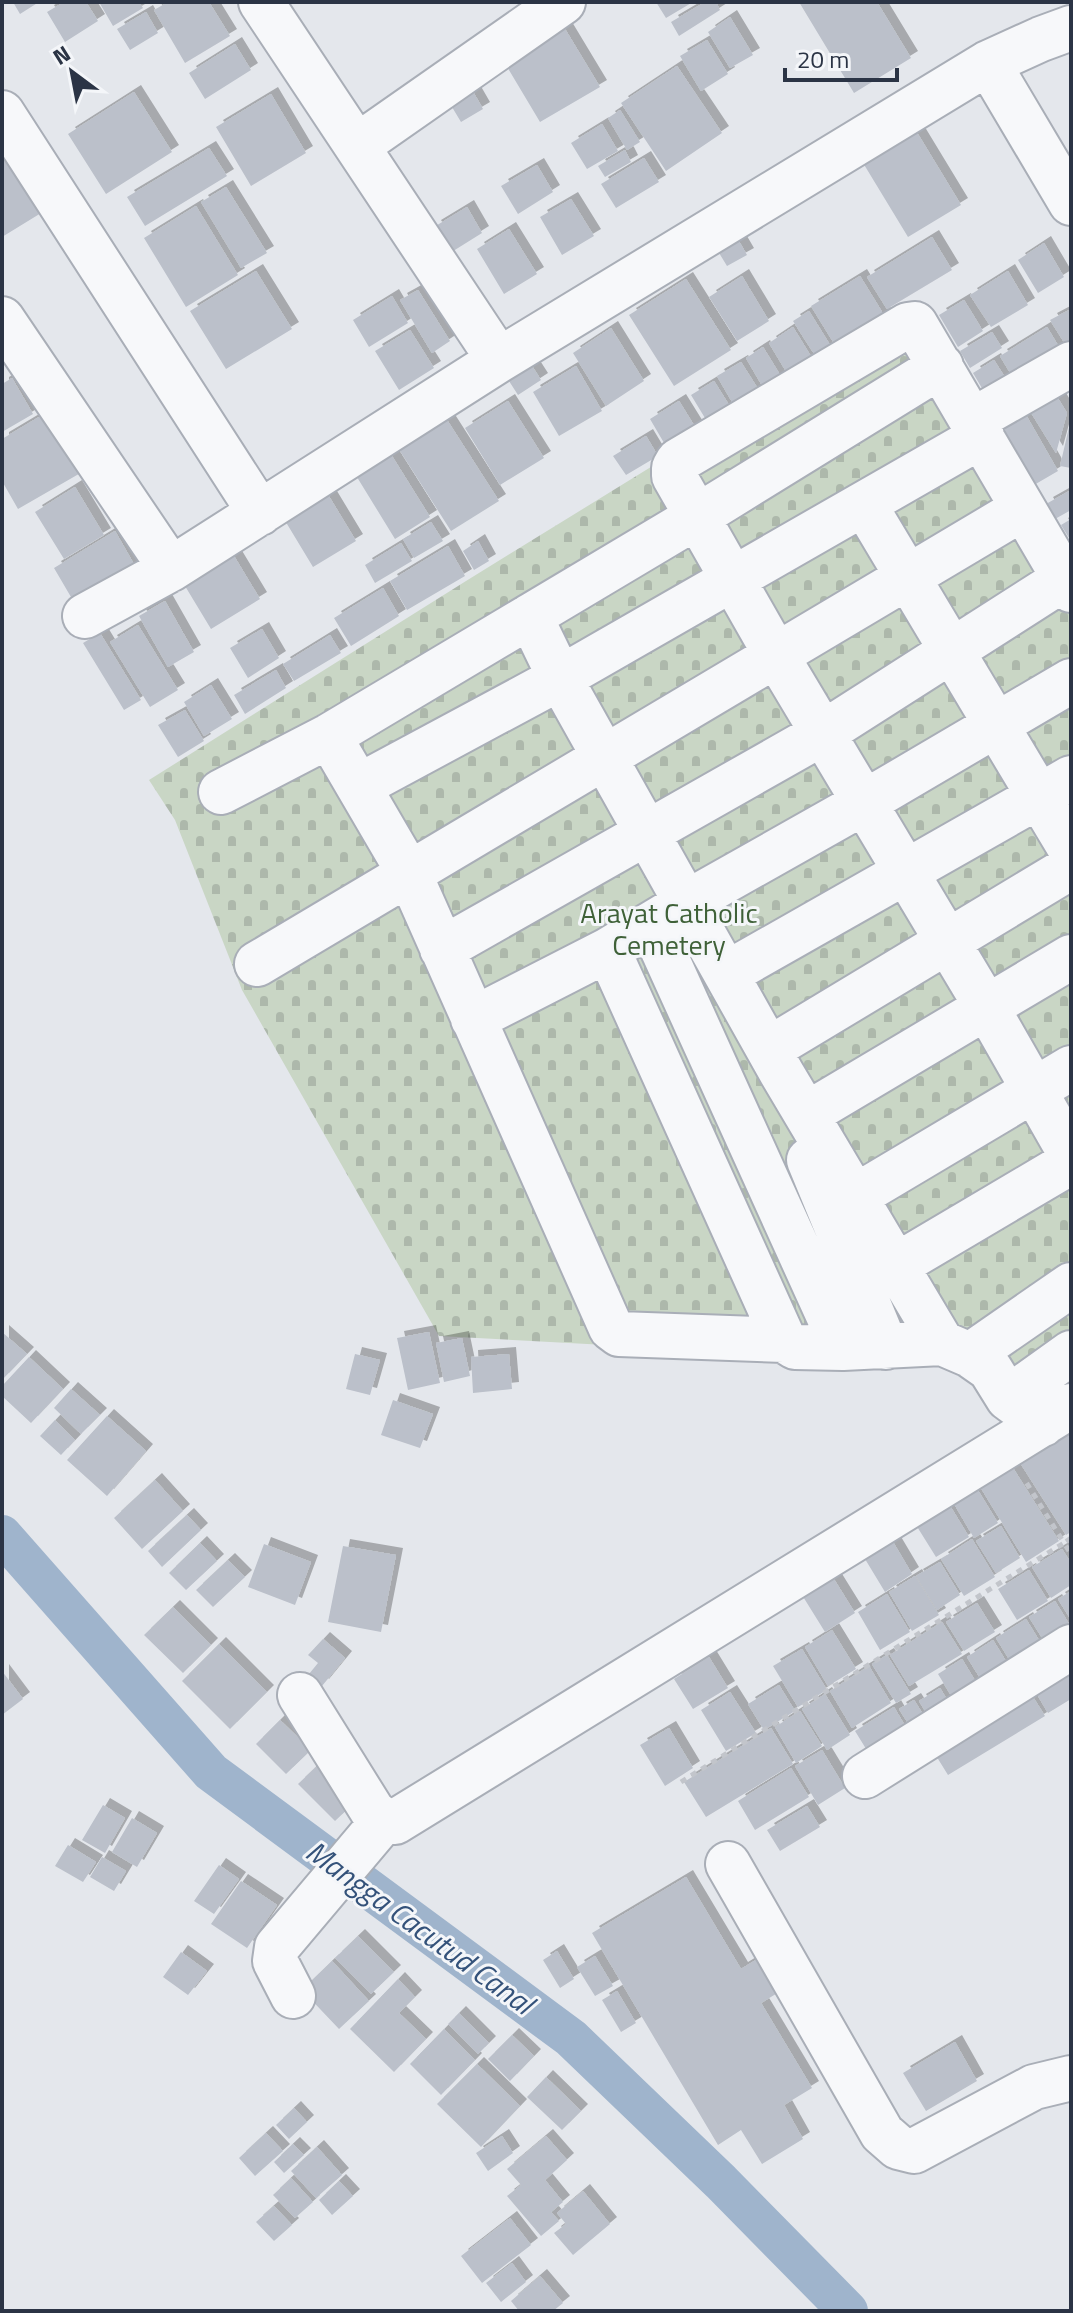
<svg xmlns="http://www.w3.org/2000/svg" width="1073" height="2313" font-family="'Titillium Web',sans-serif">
<defs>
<pattern id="cemetery-stones" width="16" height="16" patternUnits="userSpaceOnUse" patternTransform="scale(2)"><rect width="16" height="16" fill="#c9d6c5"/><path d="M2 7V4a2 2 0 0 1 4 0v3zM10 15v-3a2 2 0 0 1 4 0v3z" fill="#adb8ab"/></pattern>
<filter id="shadow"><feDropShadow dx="7" dy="-7" stdDeviation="0" flood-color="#0004"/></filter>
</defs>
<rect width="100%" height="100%" fill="#e4e7ec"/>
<!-- cemetery -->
<path fill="url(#cemetery-stones)" d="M920,301l106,200 45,76v777l-74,49 -21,-38 -537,-29 -197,-346 -67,-170 -26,-40 317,-199z"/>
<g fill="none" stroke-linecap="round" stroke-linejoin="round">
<!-- canal -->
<path stroke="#9fb4cc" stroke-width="40" d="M2,1535l209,237 360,266 150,144 127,129"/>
</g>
<!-- building -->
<path fill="#bbc0ca" filter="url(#shadow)" d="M13,2h26l-19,12z
M64,2h22l12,19 -33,21 -18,-30z
M99,2h40l4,6 -30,18z
M168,2h41l21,34 -45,27 -31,-53z
M656,2h37l-27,16z
M705,2h11l4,8 -41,26 -8,-14z
M799,2h78l34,56 -57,35z
M146,12l12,21 -28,17 -13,-21z
M730,17l23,38 -23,13 -22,-36z
M559,19l41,68 -60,35 -40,-67z
M707,40l21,34 -27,17 -21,-35z
M235,44l16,26 -46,29 -16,-26z
M677,66l45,67 -56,38 -45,-68z
M468,83l15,26 -22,13 -15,-25z
M134,92l38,60 -66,42 -38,-60z
M271,94l35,59 -55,33 -35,-59z
M620,110l20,32 -13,8 -19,-32z
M910,121l51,84 -53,32 -51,-84z
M602,124l16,27 -31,18 -16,-26z
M209,148l18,28 -82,50 -18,-29z
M625,150l6,12 -26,15 -7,-11z
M2,153l44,57 -44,27z
M644,158l15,24 -43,26 -15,-24z
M537,165l16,27 -35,22 -17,-28z
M226,187l41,66 -26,15 -40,-66z
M571,199l23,37 -32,19 -22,-38z
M196,206l42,69 -52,32 -42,-69z
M467,207l15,26 -32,20 -16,-26z
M730,226l17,29 -20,11 -17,-28z
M509,229l28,45 -33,20 -27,-45z
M932,237l20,33 -65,39 -20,-32z
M1044,243l20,34 -26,16 -20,-33z
M256,271l36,58 -66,40 -36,-58z
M1008,271l20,34 -37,22 -21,-32z
M742,276l27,45 -32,20 -28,-44z
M860,276l24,39 -49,30 -24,-39z
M686,279l45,71 -57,36 -45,-71z
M418,290l32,51 -18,12 -32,-53z
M392,296l16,27 -39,24 -16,-27z
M964,300l19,31 -25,16 -19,-32z
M1069,310l2,3v31l-4,3 -17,-27z
M809,311l23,37 -16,9 -23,-36z
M793,327l19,31 -25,15 -18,-30z
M1047,327l12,20 -47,29 -12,-20z
M611,328l33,53 -38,25 -33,-53z
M410,330l24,38 -35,22 -24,-39z
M992,332l10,16 -32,20 -10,-17z
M763,347l19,31 -18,11 -18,-31z
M523,352l18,28 -23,15 -18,-28z
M994,360l14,22 -22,13 -13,-22z
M741,362l19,30 -25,15 -18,-31z
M576,366l26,45 -43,25 -26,-44z
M12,378l21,36 -31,18v-48z
M714,381l17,27 -23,15 -17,-28z
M1056,395l11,18 -11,40 -26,-42z
M508,401l36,57 -44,27 -35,-57z
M679,401l18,29 -30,18 -17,-29z
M440,409l59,92 -48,30 -58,-91z
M49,411l35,60 -66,38 -16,-28v-42z
M1026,415l32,56 -24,14 -32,-55z
M1070,423h1v45l-11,-2z
M646,436l12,20 -32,19 -13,-19z
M387,448l43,69 -35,22 -43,-70z
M75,487l29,48 -40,24 -29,-47z
M1071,490v20l-16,9 -9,-15z
M327,493l29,48 -43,26 -29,-48z
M1071,519v22l-10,-16z
M431,522l12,19 -29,17 -11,-19z
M115,531l24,42 -61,36 -24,-41z
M478,541l11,20 -15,9 -11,-19z
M401,543l11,18 -37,22 -10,-18z
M448,546l17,30 -58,34 -17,-29z
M234,556l26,43 -49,30 -26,-43z
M383,588l16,28 -48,30 -17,-28z
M165,601l29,51 -26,15 -29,-51z
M138,625l40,65 -28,17 -40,-65z
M262,629l17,29 -31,20 -18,-30z
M100,633l41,67 -17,10 -41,-67z
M330,635l11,18 -47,28 -11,-17z
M276,670l10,18 -41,26 -11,-19z
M211,685l21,34 -28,17 -20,-34z
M185,710l19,31 -26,16 -20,-32z
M2,1332l25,22 -25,26z
M429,1332l11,51 -32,7 -11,-52z
M462,1338l8,38 -26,6 -8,-39z
M355,1354l25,6 -10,35 -24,-6z
M509,1354l3,35 -39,4 -2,-36z
M29,1357l34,32 -32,34 -29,-27v-10z
M71,1389l29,26 -19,19 -27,-26z
M393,1400l40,14 -13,34 -39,-13z
M107,1416l39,35 -39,45 -40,-36z
M55,1420l20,20 -14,15 -21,-19z
M1071,1424v108l-5,3 -49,-77z
M1008,1460l51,81 -33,21 -50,-82z
M155,1480l28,31 -41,38 -28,-31z
M976,1487l22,36 -24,15 -21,-36z
M949,1504l20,33 -33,20 -20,-32z
M187,1515l14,15 -39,37 -14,-16z
M1001,1526l19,32 -24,15 -20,-32z
M972,1539l23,38 -31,19 -23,-37z
M893,1542l19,32 -27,18 -20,-33z
M200,1543l17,18 -31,29 -17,-17z
M264,1544l47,18 -16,43 -47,-18z
M343,1546l53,9 -15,77 -53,-10z
M1062,1549l9,14v22l-20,13 -19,-31z
M228,1560l17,17 -32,30 -17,-17z
M940,1562l20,33 -23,15 -21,-34z
M1029,1570l19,31 -31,19 -19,-31z
M832,1576l23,37 -30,19 -23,-37z
M915,1576l24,39 -27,16 -23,-39z
M1071,1591v29l-13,-21z
M887,1594l23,38 -30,18 -22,-38z
M1055,1601l16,26 -17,30 -25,-40z
M977,1603l18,29 -31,19 -18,-29z
M173,1607l38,38 -28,28 -39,-38z
M1026,1619l24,39 -30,19 -24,-39z
M942,1622l20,32 -53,32 -19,-31z
M832,1630l24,39 -28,17 -23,-39z
M323,1639l22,19 -23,28 -13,-12 9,-11 -10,-8z
M993,1640l24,39 -26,17 -24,-39z
M219,1644l48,48 -37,37 -48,-48z
M802,1649l25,41 -29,17 -25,-41z
M887,1655l24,39 -15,9 -24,-39z
M709,1657l19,31 -35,21 -19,-30z
M962,1659l23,38 -24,15 -23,-38z
M1071,1659v40l-23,14 -17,-29z
M869,1666l22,37 -39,25 -22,-37z
M2,1671l21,28 -21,16z
M779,1685l16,26 -31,19 -16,-26z
M1026,1686l19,30 -97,59 -18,-29z
M940,1688l17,28 -21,13 -17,-28z
M730,1692l26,41 -30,18 -25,-41z
M825,1694l25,41 -23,15 -25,-41z
M914,1700l19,30 -15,9 -19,-30z
M894,1707l20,34 -38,24 -21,-34z
M800,1711l22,35 -26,17 -21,-36z
M280,1720l31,30 -25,24 -30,-30z
M669,1728l24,40 -28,18 -25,-41z
M771,1728l22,36 -87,53 -22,-35z
M822,1750l23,38 -27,17 -23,-39z
M316,1767l37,37 -18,17 -37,-37z
M791,1768l18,29 -54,33 -17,-29z
M103,1805l22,13 -20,35 -23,-13z
M807,1806l13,21 -40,24 -13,-21z
M132,1818l25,15 -20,34 -25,-15z
M68,1845l28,17 -13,20 -28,-16z
M102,1857l24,14 -12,20 -24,-14z
M219,1865l20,14 -25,35 -20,-13z
M686,1877l55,92 28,-17 20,34 -28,17 51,85 -28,17 19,34 -41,25 -21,-34 -23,15 -126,-212z
M241,1881l36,24 -30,43 -36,-24z
M358,1936l36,36 -23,22 -36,-36z
M557,1951l17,28 -14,9 -17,-28z
M181,1952l26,19 -19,24 -25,-18z
M595,1956l18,30 -18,10 -18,-29z
M332,1961l37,40 -30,28 -37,-39z
M398,1979l17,18 -16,16 27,26 -32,33 -44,-43z
M617,1991l19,32 -15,9 -19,-32z
M459,2013l30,30 -11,11 -30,-30z
M444,2029l31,31 -34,35 -31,-31z
M512,2035l22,21 -24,25 -22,-22z
M955,2042l22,39 -51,30 -23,-38z
M477,2064l43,42 -39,41 -44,-43z
M546,2077l35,34 -19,19 -35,-33z
M294,2108l13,14 -18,17 -13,-14z
M266,2133l17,18 -28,25 -16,-18z
M502,2136l11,17 -25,18 -12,-18z
M546,2136l21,24 -22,20 18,22 -12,10 8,9 -18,15 -34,-40 14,-11 -14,-16z
M293,2144l11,11 -20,18 -10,-11z
M317,2147l25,28 -26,23 -25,-27z
M291,2178l22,24 -18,16 -22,-23z
M339,2181l14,15 -21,19 -13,-15z
M583,2191l27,33 -37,31 -19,-22 12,-9 -9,-11z
M274,2206l18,19 -18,16 -18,-19z
M510,2218l21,27 -49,38 -21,-27z
M512,2263l14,19 -25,20 -15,-19z
M540,2276l23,27 -10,8h-34l-8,-10z"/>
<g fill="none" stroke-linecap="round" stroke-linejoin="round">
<defs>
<path id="minor" d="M261,2l238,358
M988,63l83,140
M2,113l258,400
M357,146l206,-144
M2,319l169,250
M973,420l98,-56
M864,504l207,346
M1071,590l-156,-266 -7,1 -230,136 -4,7v8l102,179 210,351 85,149
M85,616l86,-47 328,-209 489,-297 53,-24 30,-11
M530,616l30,62 221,394 161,271 28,12 20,14 18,29 35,26
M329,736l80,137 202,455 8,6 165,6
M359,786l201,-108 422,-242
M221,792l108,-56 369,-220 243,-150
M651,924l192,424
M442,949l381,-216 241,-154
M608,950l176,390 11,7 48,1 99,-5
M257,964l765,-455
M726,974l345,-196
M473,1019l135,-69 78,-47 179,-101 206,-121
M769,1049l302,-182
M807,1114l264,-157
M809,1160l77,187
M856,1196l215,-128
M897,1265l174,-103
M970,1355l101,-70
M1008,1398l63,-45
M300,1695l73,117 11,8 11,2 676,-416
M865,1776l206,-129
M728,1864l154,269 16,14 16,4 120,-64 37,-9
M293,1996l-18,-35 2,-14 107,-127"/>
</defs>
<!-- minor casing -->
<use href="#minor" stroke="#a9aeb7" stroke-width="48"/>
<!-- path -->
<path stroke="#c2c5cb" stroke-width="5" stroke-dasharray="6 6" stroke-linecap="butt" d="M1071,1538l-7,5 7,11
M681,1782l383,-239 -40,-64"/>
<!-- minor -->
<use href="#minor" stroke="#f7f8fa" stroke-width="44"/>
</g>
<g text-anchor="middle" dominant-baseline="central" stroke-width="6" stroke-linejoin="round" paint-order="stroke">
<!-- park labels -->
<g font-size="28" fill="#3f6138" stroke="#f4f6f9">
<text x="669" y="912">Arayat Catholic<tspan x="669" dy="32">Cemetery</tspan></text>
</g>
<!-- water labels -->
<g font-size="30" font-style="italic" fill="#34527a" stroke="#f4f6f9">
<text transform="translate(420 1927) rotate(36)">Mangga Cacutud Canal</text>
</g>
</g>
<!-- border -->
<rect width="1073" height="2313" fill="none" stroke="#2b3445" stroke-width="8"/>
<!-- north arrow -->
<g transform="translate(72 72) rotate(328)" stroke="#f4f6f9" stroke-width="6" paint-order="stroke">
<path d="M0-6L14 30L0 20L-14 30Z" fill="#2b3445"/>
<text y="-12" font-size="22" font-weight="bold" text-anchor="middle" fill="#2b3445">N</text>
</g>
<!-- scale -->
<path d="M785 68v12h112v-12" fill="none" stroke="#2b3445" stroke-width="4"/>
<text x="797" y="68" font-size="24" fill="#2b3445" stroke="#f4f6f9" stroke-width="6" paint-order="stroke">20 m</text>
</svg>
